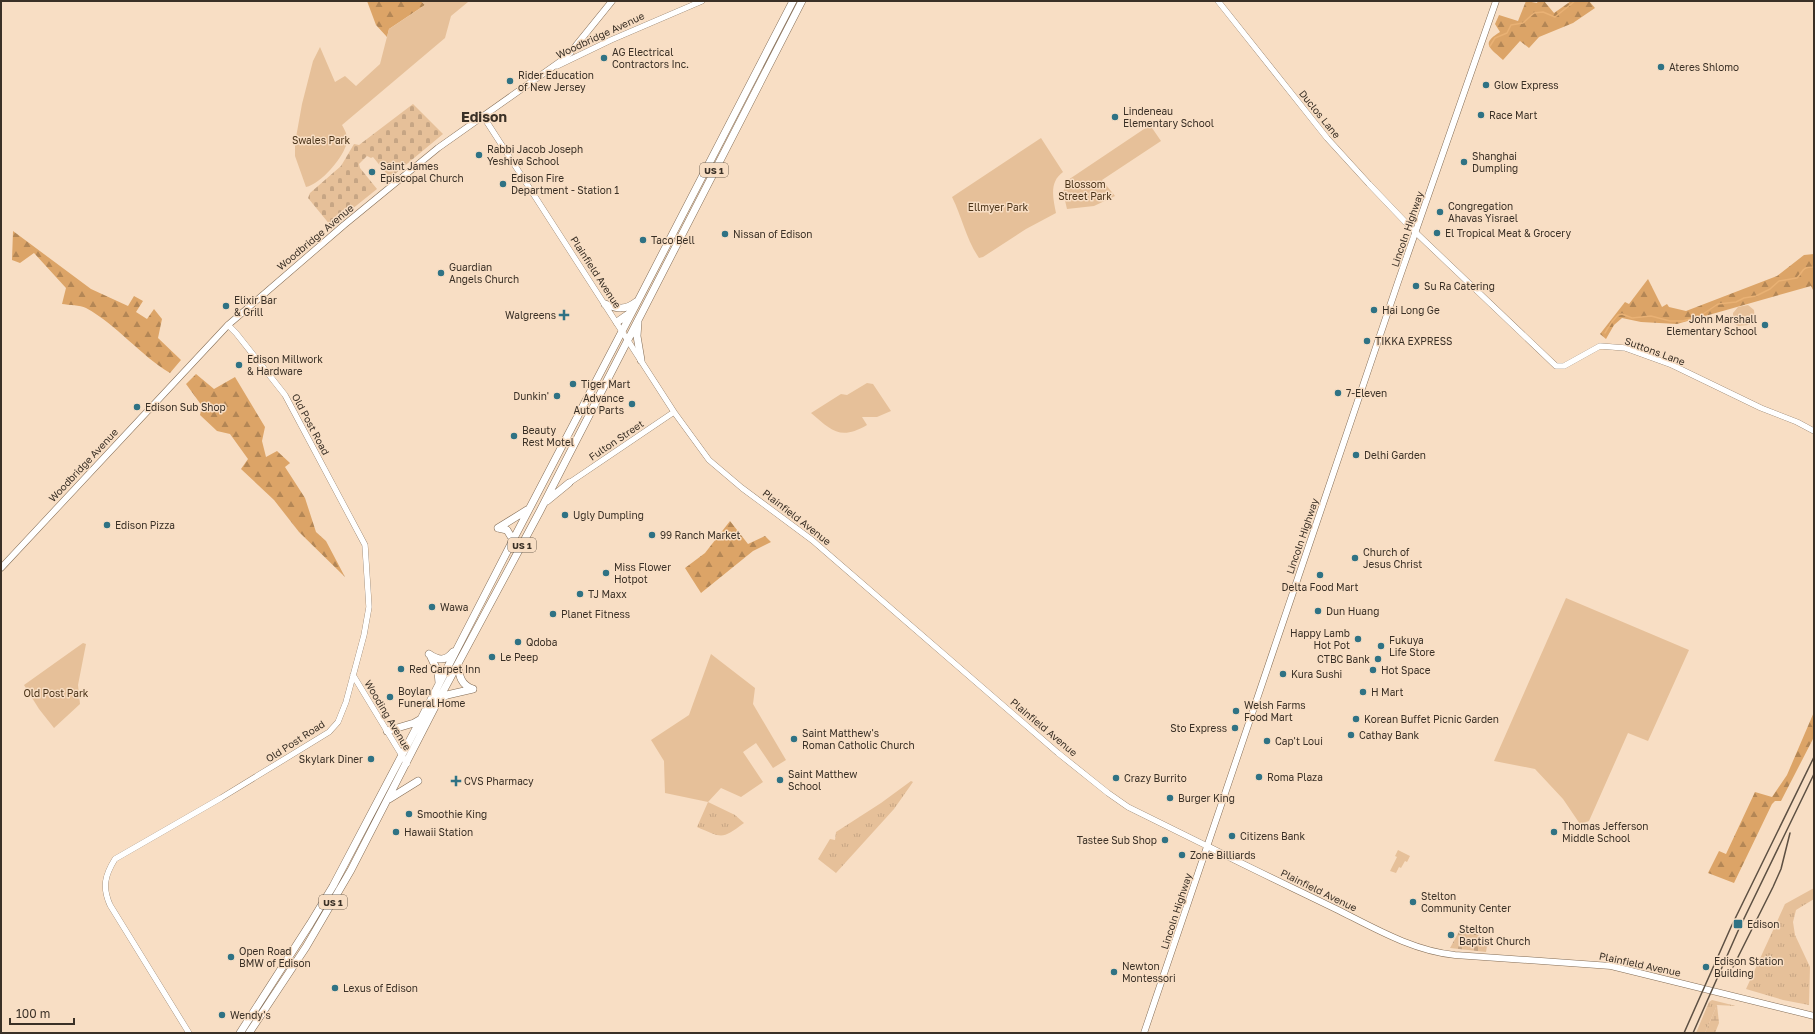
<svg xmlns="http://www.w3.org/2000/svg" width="1815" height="1034" font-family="'Golos Text',sans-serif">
<defs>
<pattern id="grass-tufts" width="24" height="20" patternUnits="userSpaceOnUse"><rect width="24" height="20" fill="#e6c099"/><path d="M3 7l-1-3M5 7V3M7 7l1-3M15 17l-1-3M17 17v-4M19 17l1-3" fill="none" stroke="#c6a584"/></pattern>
<pattern id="forest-firs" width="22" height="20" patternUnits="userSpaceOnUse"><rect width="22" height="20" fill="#dca467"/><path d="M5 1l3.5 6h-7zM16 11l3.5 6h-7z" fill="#b38655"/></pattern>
<pattern id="wetland-marsh" width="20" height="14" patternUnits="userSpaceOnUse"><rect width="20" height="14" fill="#e6c099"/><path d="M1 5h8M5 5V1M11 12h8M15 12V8" fill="none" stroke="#c6a584"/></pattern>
<pattern id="cemetery-stones" width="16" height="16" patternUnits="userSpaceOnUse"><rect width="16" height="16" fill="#e6c099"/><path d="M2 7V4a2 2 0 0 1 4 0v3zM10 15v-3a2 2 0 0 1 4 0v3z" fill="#c6a584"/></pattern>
</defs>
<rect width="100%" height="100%" fill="#f8dec4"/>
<!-- grass -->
<path fill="url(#grass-tufts)" d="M911,781l2,1 -19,27 -58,64 -18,-14 12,-20 5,1 1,-8 45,-29z
M708,802l27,13 9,8c-23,17 -21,15 -47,4z
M1814,888v11l-18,11 -3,12 2,13 15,32 -1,38 -26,-5 -37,-11 39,-85z
M1712,1000l24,6 -19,-1 -12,28h-9l13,-31z"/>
<!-- forest -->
<path fill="url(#forest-firs)" d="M367,1h54l4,4 -36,24 -2,8 -11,-12z
M1526,1l11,2 1,-2h6l10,12 17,-12h18l6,7 -22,15 -34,14 -10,11 -9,-7 -17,19c-13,-12 -23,-16 -3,-28l-5,-8 4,-9 19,6z
M13,231l78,58 37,17 6,-10 9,5 -7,11 11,7 7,-10 8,10 -4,19 23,22 -11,13c-30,-18 -53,-48 -84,-65 -6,-3 -17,-3 -24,-4l4,-16 -32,-35 -14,10 -8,-3z
M1814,254v38l-3,-6 -134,38 -36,-2 -19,-4 -8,7 -8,14 -6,-5 25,-32 4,2 19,-25 14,28 5,-3 2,3 17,4 91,-35 27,-21z
M196,374l18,15 21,-12 30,50 -3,14 4,16 11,-6 13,12 -5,4 20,31 11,34 10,9 19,36 -46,-45 -25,-32 -33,-31 7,-10 -18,-25 -13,-3 -17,-16 2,-9 -16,-22z
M730,521l18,23 17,-8 6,6 -18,9 -52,42 -16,-25 20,-15z
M1814,712v25l-33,64h-6l-3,3 -38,79 -26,-10 11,-22 7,3 29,-62 17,5 15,-22z"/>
<!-- wetland -->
<path fill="url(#wetland-marsh)" d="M1717,1005l2,18 -4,10h-10z"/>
<!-- cemetery -->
<path fill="url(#cemetery-stones)" d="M413,104l30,30 -53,44 -17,-21 -2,1 -4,-2 -8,8 1,4 17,21 -46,37 -23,-28 2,-5 31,-27 13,-22 5,1z
M1462,926l26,15 -2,11 -36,-4z"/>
<!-- green -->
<path fill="#e6c099" d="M421,1h46l1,1 -17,14 -6,22 -103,87c3,5 6,11 5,17 -3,15 -26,42 -41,45l-11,-31v-13l7,-39 11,-43 7,-14 15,35 10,-6 11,10 24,-22 9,-35 36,-24z
M1150,125l11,16 -59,39 13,16 -21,10 -27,3 -4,-17 5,-12z
M1041,138l22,34c-14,10 -10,26 -7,41l-30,16 -43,28 -4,1c-13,-19 -17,-41 -27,-61z
M1748,305l6,5 1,9 -7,6 -11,1 -4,-5v-8l5,-6z
M867,383l6,1 18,27 -14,6h-15l5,8c-27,16 -36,5 -56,-12l30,-19 6,1z
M1566,598l123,52 -41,91 -20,-8 -39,88 -9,3 -17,-25 -28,-30 -41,-8z
M83,643l3,1 -8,41 2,19 -26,24 -15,-19 -15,-24z
M711,654l44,34 -2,16 33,56 -13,8 -17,-25 -13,9 20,30 -22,15 -20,-9 -13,14 -43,-9 -1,-32 -13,-21 38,-25z
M1398,850l12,6 -3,6 -2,-1 -4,7 -2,-1 -3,6 -6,-2 7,-14 -2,-1z"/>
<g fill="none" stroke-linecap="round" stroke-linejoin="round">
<!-- stream -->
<path stroke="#e9b174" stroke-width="1.5" d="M1490,46l5,-8 12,-5 4,-8 12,-2 11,-10 9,-1 12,5 20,-16
M1605,333l6,-10 7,-8 4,-1 10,4 19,-2 19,5h13l17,-5 18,-12 18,-2 8,-4 12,-2 14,-7 9,-8 18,-3c7,-7 4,-11 17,-11"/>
<defs>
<path id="tertiary" d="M1218,1l109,137 42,46 42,44 145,138h8l36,-20 25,2 47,17 89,43 36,14 17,9
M557,66l54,-26 91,-39
M483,116l191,296 35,48 33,28 70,52 246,213 50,40 20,14 79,39
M569,483l105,-71
M353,675l54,89
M189,1033l-79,-128c-8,-18 -5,-30 5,-46l106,-61 108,-66 9,-10 8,-20 18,-67 5,-28 -4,-62 -80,-150 -49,-62 -8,-8"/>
<path id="secondary" d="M1,568l227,-243 116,-100 94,-77 123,-87 9,-8 42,-52
M1207,846c43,22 86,42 129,63 38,19 77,42 119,46l156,11 203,50
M1144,1033l254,-751 98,-281"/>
<path id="trunk" d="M605,304c12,5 21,6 31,-2
M617,322l13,-9
M638,322l-1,14 4,24
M547,501l22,-18
M498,528l29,-18
M498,528l9,2 6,10
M429,654c9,6 16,8 24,-2
M430,655l8,17 1,11
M458,664c1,12 3,21 15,25
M439,699l8,-4 26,-6
M387,731l27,-8 7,-4
M389,799l29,-18
M240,1033l70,-109 23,-38 89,-169 91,-177 128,-245 152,-294
M249,1033l57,-86 45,-77 88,-171 101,-188 262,-510"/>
</defs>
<!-- tertiary casing -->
<use href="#tertiary" stroke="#836c55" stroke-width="6"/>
<!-- secondary casing -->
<use href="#secondary" stroke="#836c55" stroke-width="7"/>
<!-- trunk casing -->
<use href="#trunk" stroke="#836c55" stroke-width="8"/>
<!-- tertiary -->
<use href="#tertiary" stroke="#fff" stroke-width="5.5"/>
<!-- secondary -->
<use href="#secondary" stroke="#fff" stroke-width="6"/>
<!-- trunk -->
<use href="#trunk" stroke="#fff" stroke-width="7"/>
<!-- rail -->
<path stroke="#5d5043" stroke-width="1.5" d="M1733,967l40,-80 8,-18 9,-36
M1684,1033l47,-106 83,-170
M1693,1033l45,-102 76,-157"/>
</g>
<!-- markers -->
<g fill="#2f7284" stroke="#f8dec4" stroke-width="1.5">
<circle cx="604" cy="58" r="4"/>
<circle cx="1661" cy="67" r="4"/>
<circle cx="510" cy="81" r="4"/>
<circle cx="1486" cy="85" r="4"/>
<circle cx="1481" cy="115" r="4"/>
<circle cx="1115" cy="117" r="4"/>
<circle cx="479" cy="155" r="4"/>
<circle cx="1464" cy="162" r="4"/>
<circle cx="372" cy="172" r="4"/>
<circle cx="503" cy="184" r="4"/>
<circle cx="1440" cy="212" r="4"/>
<circle cx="1437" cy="233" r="4"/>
<circle cx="725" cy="234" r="4"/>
<circle cx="643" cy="240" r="4"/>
<circle cx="441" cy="273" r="4"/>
<circle cx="1416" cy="286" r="4"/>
<circle cx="226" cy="306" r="4"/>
<circle cx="1374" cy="310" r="4"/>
<path d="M562 309h4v4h4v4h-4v4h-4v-4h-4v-4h4z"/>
<circle cx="1765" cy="325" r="4"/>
<circle cx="1367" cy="341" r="4"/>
<circle cx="239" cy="365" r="4"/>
<circle cx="573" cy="384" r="4"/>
<circle cx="1338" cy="393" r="4"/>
<circle cx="557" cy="396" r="4"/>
<circle cx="632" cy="404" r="4"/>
<circle cx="137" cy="407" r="4"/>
<circle cx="514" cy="436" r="4"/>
<circle cx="1356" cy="455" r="4"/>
<circle cx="565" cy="515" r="4"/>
<circle cx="107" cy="525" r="4"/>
<circle cx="652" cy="535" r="4"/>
<circle cx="1355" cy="558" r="4"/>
<circle cx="606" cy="573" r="4"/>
<circle cx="1320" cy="575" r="4"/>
<circle cx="580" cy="594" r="4"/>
<circle cx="432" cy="607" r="4"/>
<circle cx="1318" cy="611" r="4"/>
<circle cx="553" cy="614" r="4"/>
<circle cx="1358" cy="639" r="4"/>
<circle cx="518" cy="642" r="4"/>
<circle cx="1381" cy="646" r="4"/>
<circle cx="492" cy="657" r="4"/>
<circle cx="1378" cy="659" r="4"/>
<circle cx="401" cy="669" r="4"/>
<circle cx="1373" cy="670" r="4"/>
<circle cx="1283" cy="674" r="4"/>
<circle cx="1363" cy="692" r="4"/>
<circle cx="390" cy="697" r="4"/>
<circle cx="1236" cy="711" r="4"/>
<circle cx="1356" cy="719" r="4"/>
<circle cx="1235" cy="728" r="4"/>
<circle cx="1351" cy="735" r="4"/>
<circle cx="794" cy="739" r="4"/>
<circle cx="1267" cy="741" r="4"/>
<circle cx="371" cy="759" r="4"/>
<circle cx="1259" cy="777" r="4"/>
<circle cx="1116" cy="778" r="4"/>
<circle cx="780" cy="780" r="4"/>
<path d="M454 775h4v4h4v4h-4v4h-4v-4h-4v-4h4z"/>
<circle cx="1170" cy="798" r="4"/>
<circle cx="409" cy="814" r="4"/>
<circle cx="396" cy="832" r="4"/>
<circle cx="1554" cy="832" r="4"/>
<circle cx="1232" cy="836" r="4"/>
<circle cx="1165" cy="840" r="4"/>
<circle cx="1182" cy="855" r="4"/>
<circle cx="1413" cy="902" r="4"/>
<rect x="1733" y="919" width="10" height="10" rx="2"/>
<circle cx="1451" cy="935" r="4"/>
<circle cx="231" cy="957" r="4"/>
<circle cx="1706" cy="967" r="4"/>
<circle cx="1114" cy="972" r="4"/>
<circle cx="335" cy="988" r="4"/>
<circle cx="222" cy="1015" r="4"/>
</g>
<g text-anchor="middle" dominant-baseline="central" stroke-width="3" stroke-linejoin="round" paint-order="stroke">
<!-- shield labels -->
<g fill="#f8dec4" stroke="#736455" stroke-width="1">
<rect x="700" y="163" width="28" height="14" rx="3"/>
<rect x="508" y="538" width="28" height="14" rx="3"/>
<rect x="319" y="895" width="28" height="14" rx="3"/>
</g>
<g font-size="9" font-weight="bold" fill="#3a3026">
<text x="714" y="170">US 1</text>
<text x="522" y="545">US 1</text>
<text x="333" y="902">US 1</text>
</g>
<!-- street labels -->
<g font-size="10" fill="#3a3026" stroke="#f8dec4">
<text transform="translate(600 35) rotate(-25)">Woodbridge Avenue</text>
<text transform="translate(1320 114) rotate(51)">Duclos Lane</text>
<text transform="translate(1407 229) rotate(-71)">Lincoln Highway</text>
<text transform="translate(315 237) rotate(-40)">Woodbridge Avenue</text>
<text transform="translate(596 272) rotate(57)">Plainfield Avenue</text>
<text transform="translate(1655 351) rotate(20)">Suttons Lane</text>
<text transform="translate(311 424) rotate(62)">Old Post Road</text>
<text transform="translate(616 440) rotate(-34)">Fulton Street</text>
<text transform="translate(83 465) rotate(-47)">Woodbridge Avenue</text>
<text transform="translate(797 517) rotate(38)">Plainfield Avenue</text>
<text transform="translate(1302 536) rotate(-71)">Lincoln Highway</text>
<text transform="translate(388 715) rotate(59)">Wooding Avenue</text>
<text transform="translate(1044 727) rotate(40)">Plainfield Avenue</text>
<text transform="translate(295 741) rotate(-33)">Old Post Road</text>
<text transform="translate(1319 890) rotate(26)">Plainfield Avenue</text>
<text transform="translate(1176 911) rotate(-72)">Lincoln Highway</text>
<text transform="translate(1640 964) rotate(12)">Plainfield Avenue</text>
</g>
<!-- poi labels -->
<g font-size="10" fill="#3a3026" stroke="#f8dec4" text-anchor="start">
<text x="612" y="52">AG Electrical<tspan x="612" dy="12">Contractors Inc.</tspan></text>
<text x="1669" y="67">Ateres Shlomo</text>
<text x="518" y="75">Rider Education<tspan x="518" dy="12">of New Jersey</tspan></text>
<text x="1494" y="85">Glow Express</text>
<text x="1123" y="111">Lindeneau<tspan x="1123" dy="12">Elementary School</tspan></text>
<text x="1489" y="115">Race Mart</text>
<text x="487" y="149">Rabbi Jacob Joseph<tspan x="487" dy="12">Yeshiva School</tspan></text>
<text x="1472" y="156">Shanghai<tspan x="1472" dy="12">Dumpling</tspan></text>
<text x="380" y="166">Saint James<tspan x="380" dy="12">Episcopal Church</tspan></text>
<text x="511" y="178">Edison Fire<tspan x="511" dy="12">Department - Station 1</tspan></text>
<text x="1448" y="206">Congregation<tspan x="1448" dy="12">Ahavas Yisrael</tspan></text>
<text x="1445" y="233">El Tropical Meat &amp; Grocery</text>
<text x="733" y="234">Nissan of Edison</text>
<text x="651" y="240">Taco Bell</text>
<text x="449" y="267">Guardian<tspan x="449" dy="12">Angels Church</tspan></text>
<text x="1424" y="286">Su Ra Catering</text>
<text x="234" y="300">Elixir Bar<tspan x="234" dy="12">&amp; Grill</tspan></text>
<text x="1382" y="310">Hai Long Ge</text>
<text x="556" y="315" text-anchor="end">Walgreens</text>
<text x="1757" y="319" text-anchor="end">John Marshall<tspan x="1757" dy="12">Elementary School</tspan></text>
<text x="1375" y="341">TIKKA EXPRESS</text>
<text x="247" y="359">Edison Millwork<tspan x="247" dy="12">&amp; Hardware</tspan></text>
<text x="581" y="384">Tiger Mart</text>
<text x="1346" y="393">7-Eleven</text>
<text x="549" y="396" text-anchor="end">Dunkin'</text>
<text x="624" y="398" text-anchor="end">Advance<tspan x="624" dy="12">Auto Parts</tspan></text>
<text x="145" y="407">Edison Sub Shop</text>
<text x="522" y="430">Beauty<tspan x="522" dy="12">Rest Motel</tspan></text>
<text x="1364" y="455">Delhi Garden</text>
<text x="573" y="515">Ugly Dumpling</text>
<text x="115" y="525">Edison Pizza</text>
<text x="660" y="535">99 Ranch Market</text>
<text x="1363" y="552">Church of<tspan x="1363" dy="12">Jesus Christ</tspan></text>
<text x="614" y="567">Miss Flower<tspan x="614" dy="12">Hotpot</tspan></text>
<text x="1320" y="587" text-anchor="middle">Delta Food Mart</text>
<text x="588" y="594">TJ Maxx</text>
<text x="440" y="607">Wawa</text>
<text x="1326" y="611">Dun Huang</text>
<text x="561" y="614">Planet Fitness</text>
<text x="1350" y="633" text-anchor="end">Happy Lamb<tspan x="1350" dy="12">Hot Pot</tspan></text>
<text x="1389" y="640">Fukuya<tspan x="1389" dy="12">Life Store</tspan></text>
<text x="526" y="642">Qdoba</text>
<text x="500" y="657">Le Peep</text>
<text x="1370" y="659" text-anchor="end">CTBC Bank</text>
<text x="409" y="669">Red Carpet Inn</text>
<text x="1381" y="670">Hot Space</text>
<text x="1291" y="674">Kura Sushi</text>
<text x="398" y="691">Boylan<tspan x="398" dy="12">Funeral Home</tspan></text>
<text x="1371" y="692">H Mart</text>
<text x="1244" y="705">Welsh Farms<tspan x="1244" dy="12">Food Mart</tspan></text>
<text x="1364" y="719">Korean Buffet Picnic Garden</text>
<text x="1227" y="728" text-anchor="end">Sto Express</text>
<text x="802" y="733">Saint Matthew's<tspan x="802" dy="12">Roman Catholic Church</tspan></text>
<text x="1359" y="735">Cathay Bank</text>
<text x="1275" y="741">Cap't Loui</text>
<text x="363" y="759" text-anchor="end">Skylark Diner</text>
<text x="788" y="774">Saint Matthew<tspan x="788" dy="12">School</tspan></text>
<text x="1267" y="777">Roma Plaza</text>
<text x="1124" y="778">Crazy Burrito</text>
<text x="464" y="781">CVS Pharmacy</text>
<text x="1178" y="798">Burger King</text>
<text x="417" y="814">Smoothie King</text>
<text x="1562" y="826">Thomas Jefferson<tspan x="1562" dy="12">Middle School</tspan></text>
<text x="404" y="832">Hawaii Station</text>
<text x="1240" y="836">Citizens Bank</text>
<text x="1157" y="840" text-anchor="end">Tastee Sub Shop</text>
<text x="1190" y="855">Zone Billiards</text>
<text x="1421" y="896">Stelton<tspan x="1421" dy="12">Community Center</tspan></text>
<text x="1747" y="924">Edison</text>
<text x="1459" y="929">Stelton<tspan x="1459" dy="12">Baptist Church</tspan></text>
<text x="239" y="951">Open Road<tspan x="239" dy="12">BMW of Edison</tspan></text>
<text x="1714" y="961">Edison Station<tspan x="1714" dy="12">Building</tspan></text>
<text x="1122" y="966">Newton<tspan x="1122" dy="12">Montessori</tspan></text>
<text x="343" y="988">Lexus of Edison</text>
<text x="230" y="1015">Wendy's</text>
</g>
<!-- park labels -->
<g font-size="10" fill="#4a3318" stroke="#f8dec4">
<text x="321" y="140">Swales Park</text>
<text x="1085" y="184">Blossom<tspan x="1085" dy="12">Street Park</tspan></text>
<text x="998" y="207">Ellmyer Park</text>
<text x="56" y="693">Old Post Park</text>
</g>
<!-- district labels -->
<g font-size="14" font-weight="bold" fill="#3a3026" stroke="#f8dec4">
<text x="484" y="116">Edison</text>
</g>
</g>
<!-- border -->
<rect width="1815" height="1034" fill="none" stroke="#3a3026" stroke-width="4"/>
<!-- scale -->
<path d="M10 1018v6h64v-6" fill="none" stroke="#3a3026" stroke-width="2"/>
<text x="16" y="1018" font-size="12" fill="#3a3026" stroke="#f8dec4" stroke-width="3" paint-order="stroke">100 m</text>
</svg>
